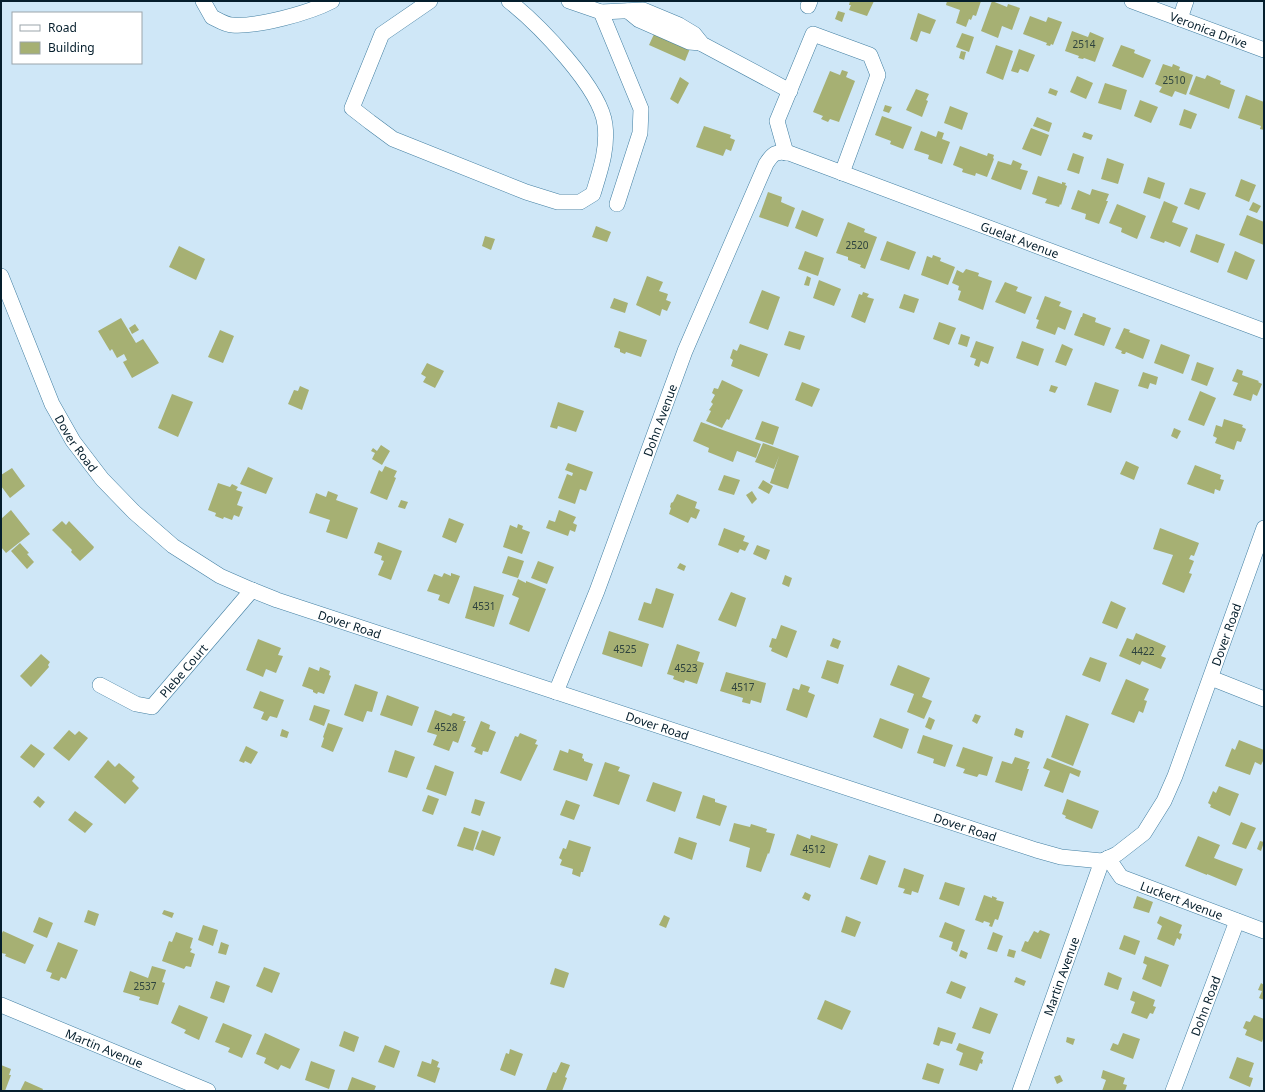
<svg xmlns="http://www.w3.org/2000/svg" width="1265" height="1092" font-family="'Noto Sans',sans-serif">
<rect width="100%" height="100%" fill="#cfe7f7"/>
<!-- building -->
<path fill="#a6b073" d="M850,1h24l-7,15 -18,-6 2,-5h-2z
M947,1h34l-5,15 -3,-1 -2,5 -2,-1 -3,8 -10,-4 4,-13 -14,-5z
M992,1l15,6 1,-3 12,4 -8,22 -10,-4 -4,12 -17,-7z
M838,11l7,2 -3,9 -7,-3z
M918,13l18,7 -6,14 -9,-3 -4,11 -7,-3z
M1030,16l16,6 2,-5 14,5 -9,23 -2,-1 -1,2 -4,-1 1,-2 -24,-9z
M1072,31l16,6 2,-5 14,6 -9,24 -11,-4 -1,1 -5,-1 1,-2 -14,-5z
M655,32l36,14 -6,15 -36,-16z
M962,33l12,4 -5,15 -13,-5z
M996,45l17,6 -10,29 -17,-7z
M1121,45l14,5 -1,3 17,7 -8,18 -31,-12z
M1019,49l16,6 -7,17 -8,-3 -2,4 -7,-2z
M961,51l5,1 -2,8 -5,-2z
M1163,64l9,3 1,-3 7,3 -1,3 14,5 -7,20 -11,-4 -3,6 -13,-5 3,-5 -7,-3z
M842,70l6,2 -2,5 9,4 -16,41 -9,-3 -2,3 -7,-3 2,-3 -10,-4 17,-41 10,4z
M1207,75l14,6 -1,3 15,6 -6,19 -40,-15 7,-18 9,3z
M1077,76l16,7 -7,16 -16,-7z
M680,77l9,6 -11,21 -8,-5z
M1105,83l22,7 -6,20 -23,-7z
M1050,88l8,3 -2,5 -8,-3z
M916,89l13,5 -3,6 2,1 -6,16 -16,-7z
M1246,95l18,7v28l-4,-1 1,-3 -23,-8z
M1140,100l18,7 -7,16 -17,-7z
M885,105l7,2 -3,6 -6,-2z
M950,106l18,7 -6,17 -18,-7z
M1184,109l13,5 -6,15 -12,-4z
M882,116l30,11 -9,22 -13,-5 1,-3 -16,-6z
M1037,117l15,6 -3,9 -16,-6z
M704,126l27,9 -1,3 5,2 -4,11 -5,-2 -3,7 -27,-9z
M1031,128l18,7 -8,21 -19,-7z
M921,131l15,6 2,-6 6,2 -2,6 8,3 -8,22 -14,-5 1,-4 -15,-5z
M1084,132l9,3 -2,5 -9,-3z
M960,146l27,10 1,-3 6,2 -1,3 1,1 -7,18 -11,-4 -1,3 -13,-4 1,-3 -10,-4z
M1073,153l11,4 -5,17 -12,-4z
M1107,158l17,6 -6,20 -17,-5z
M1013,160l9,4 -2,5 8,2 -7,19 -30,-11 7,-18 13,4z
M1038,176l24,8v-2l4,1 -1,2 2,1 -6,19 -1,-1 -1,3 -14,-4 2,-4 -15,-5z
M1148,177l17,6 -5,16 -17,-6z
M1241,179l15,6 -7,17 -14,-6z
M1190,188l16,5 -7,17 -15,-6z
M1092,189l17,5 -3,7h2l-9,23 -14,-5 1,-5 -15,-5 7,-19 12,5z
M768,192l14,5 -1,5 14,6 -7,19 -29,-10z
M1164,201l14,6 -6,15 16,6 -8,19 -15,-6 -1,2 -14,-5z
M1253,202l8,4 -4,7 -8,-3z
M1117,204l29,12 -9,23 -16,-7 1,-4 -13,-5z
M802,210l22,9 -7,18 -22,-9z
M1247,215l17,7v23l-25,-10z
M848,222l17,7 -1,3 13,5 -12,32 -5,-2 1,-2 -13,-5v-3l-12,-4z
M596,226l15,6 -4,10 -15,-5z
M1196,234l29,10 -7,19 -28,-11z
M485,236l10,3 -4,11 -9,-4z
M887,241l29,11 -7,18 -29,-10z
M179,246l26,13 -9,21 -27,-13z
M805,251l19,7 -6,18 -20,-7z
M1235,251l20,9 -8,20 -20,-8z
M933,255l8,3 -1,3 15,6 -7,18 -27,-10 6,-19 5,2z
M966,269l13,4 -1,3 14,5 -9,29 -25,-10 3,-9 -3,-1 1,-4 -7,-3 5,-13 6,3z
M647,276l16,6 -4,9 9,3 -2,6 5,2 -4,9 -5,-2 -2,7 -24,-11z
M807,276l4,2 -2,8 -5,-1z
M819,280l22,9 -7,17 -21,-8z
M1005,282l13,5 -2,4 16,6 -7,17 -30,-12z
M762,290l18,7 -12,33 -19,-7z
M863,292l6,2 -2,3 7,2 -9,24 -14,-6 8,-23 3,1z
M904,294l15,5 -5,14 -15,-5z
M1045,296l16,6 -2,4 13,5 -7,19 -7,-3 -3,8 -19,-7 3,-8 -3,-1z
M614,298l14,5 -3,10 -15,-5z
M1083,313l13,5 -1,4 16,6 -7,18 -30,-11 7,-18h1z
M121,318l15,25 7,-4 16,24 -27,15 -9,-16 4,-2 -3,-6 -7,4 -5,-9 -2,2 -12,-20z
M939,322l17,6 -7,17 -16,-6z
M135,324l4,6 -7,4 -3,-6z
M1124,328l6,2 -1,2 21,8 -7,19 -17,-7 -1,2h-2l-2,-1 1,-2 -7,-3z
M220,330l14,6 -11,27 -15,-6z
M619,331l28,9 -6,17 -15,-5 -1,2 -5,-2v-3l-6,-2z
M789,331l16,5 -5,14 -16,-5z
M961,334l9,3 -3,10 -9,-3z
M976,341l18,6 -6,17 -7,-3 -2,6 -5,-2 2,-6 -6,-2z
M1022,341l22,8 -6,17 -22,-8z
M740,344l28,10 -9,23 -28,-11 2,-6 -3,-2 3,-9 4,2z
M1062,344l11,5 -7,17 -11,-4z
M1161,344l29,11 -7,19 -29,-11z
M1197,362l17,6 -7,18 -16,-6z
M427,363l17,8 -9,17 -12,-6 3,-5 -5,-3z
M1237,369l6,2 -1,4 17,6 -1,1 4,2 -5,12 -4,-2 -2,7 -18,-6 5,-12 -6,-2z
M1143,372l15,5 -2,8 -6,-2 -2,6 -10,-3z
M722,380l21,10 -14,30 -2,-1 -5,9 -16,-7 5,-10 -2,-1 4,-6 -2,-2 4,-7 -3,-2 2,-5 4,1z
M802,382l18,7 -8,18 -17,-7z
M1095,382l24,8 -8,23 -24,-8z
M1051,385l7,2 -3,6 -6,-2z
M300,386l9,4 -7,20 -14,-6 6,-14 4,1z
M1200,391l16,7 -12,28 -16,-6z
M172,394l21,8 -15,35 -20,-9z
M558,402l26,9 -8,21 -18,-6 -1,3 -7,-2z
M1224,419l19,6 -1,2 4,2 -5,13 -4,-1 -3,9 -19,-7 2,-5 -4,-2 3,-11 6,2z
M762,421l17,6 -6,18 -18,-6z
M701,422l60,22 -5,14 -19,-7 -4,11 -25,-10 1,-4 -16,-7z
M1174,428l7,3 -4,8 -6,-3z
M763,443l36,13 -11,33 -18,-6 9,-27 -5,13 -19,-7z
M381,445l9,6 -8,14 -10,-6 3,-6 -4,-2 2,-3 4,3z
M1126,461l13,6 -5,13 -14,-6z
M568,463l25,9 -7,19 -6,-2 -5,15 -17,-6 9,-24 5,2 1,-3 -8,-3z
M1195,465l26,10 -1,4 4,1 -4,11 -5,-2 -1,5 -27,-10z
M385,466l12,5 -3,6 2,1 -9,22 -17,-7 9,-23 3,2z
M248,467l25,11 -7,16 -26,-10z
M12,468l13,18 -15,12 -9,-12v-11z
M724,475l16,5 -6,15 -16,-5z
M763,480l10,6 -4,8 -11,-6z
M218,483l12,4 2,-3 6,3 -2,3 6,2 -5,13 6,2 -4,10 -5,-2 -2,5 -8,-3 -1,2 -8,-3 1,-3 -8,-3z
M328,491l10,4 -2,5 22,8 -11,31 -21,-7 4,-12 -21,-7 7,-20 10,4z
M752,491l5,8 -5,5 -6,-9z
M677,494l20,8 -2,6 5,2 -4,9 -5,-2 -3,6 -19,-9 2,-6 -1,-1 1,-4 2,-1z
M401,500l7,2 -3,7 -7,-2z
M11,510l19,24 -24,19 -5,-6v-28z
M559,510l17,7 -3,6 4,2 -2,7 -5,-2 -2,6 -22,-8 3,-8 6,2z
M449,518l15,6 -8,19 -14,-6z
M62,521l4,4 3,-4 25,26 -1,2 -13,12 -9,-9 1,-2 -20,-20z
M518,524l5,2 -1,3 8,3 -8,22 -19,-7 7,-22 7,3z
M724,528l21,8 -2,5 6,2 -4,8 -5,-2 -2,4 -20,-8z
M1160,528l39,15 -5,13 -3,-1 -2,4 5,2 -5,12 3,1 -8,19 -22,-9 11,-29 -20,-6z
M378,542l24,9 -11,29 -13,-5 6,-14 -3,-1 1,-4 -8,-3z
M20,543l9,10 -2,1 7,8 -7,7 -16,-18z
M757,545l13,5 -4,10 -13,-6z
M508,556l16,5 -6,17 -16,-5z
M538,561l16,6 -7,17 -16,-6z
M680,563l6,3 -2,5 -7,-3z
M444,573l7,3v-3l9,3 -11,28 -11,-4 2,-5 -13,-4 7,-17 8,3z
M785,575l7,3 -3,9 -7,-3z
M518,579l8,4v-2l20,8 -17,43 -20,-8 10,-26 -7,-3z
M474,586l30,9 -10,32 -29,-9z
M656,588l18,6 -11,34 -25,-8 6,-18 7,2z
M731,592l15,6 -10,29 -18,-7z
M1111,601l15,7 -9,21 -15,-6z
M781,625l16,6 -10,27 -16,-7 1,-3 -3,-1 3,-9 4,1z
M609,631l40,13 -7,23 -40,-13z
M1136,633l30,13 -5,10 5,2 -5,11 -19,-8 -2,4 -21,-9 8,-18 6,2z
M833,638l8,3 -3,8 -8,-3z
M258,639l23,9 -3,7 5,1 -7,17 -10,-4 -3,8 -17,-7z
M677,644l23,8 -3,9 7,2 -7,21 -12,-4 -1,3 -11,-4 1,-3 -7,-2z
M41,654l9,8 -2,3 1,2 -18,20 -11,-11z
M1090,657l17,6 -7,19 -18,-7z
M827,660l17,5 -6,19 -17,-6z
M898,665l32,13 -8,19 10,4 -8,18 -17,-7 7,-18 -24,-9z
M309,667l10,4 1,-4 10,4 -1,4 2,1 -7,18 -6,-2 -1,2 -4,-2v-2l-11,-4z
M726,672l40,11 -5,20 -10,-3 -1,4 -8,-2 1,-4 -23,-7z
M1126,679l23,10 -5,11 3,1 -4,12 -4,-2 -5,12 -23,-9z
M355,684l23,8 -6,20 -5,-1 -4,11 -19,-7z
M801,684l9,3 -2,5 7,3 -8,23 -21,-8 7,-22 6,2z
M260,691l24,9 -7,18 -7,-2 -3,5 -6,-2 3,-7 -11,-4z
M387,695l32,12 -7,19 -32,-11z
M314,705l16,5 -6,16 -15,-6z
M435,710l16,6 2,-3 12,4 -2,4h3l-8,22 -5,-2 -4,10 -16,-6 4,-10 -10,-3z
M975,714l6,2 -4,8 -5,-3z
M1066,715l23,9 -16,42 -22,-9z
M929,717l6,3 -4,10 -6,-3z
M880,718l29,11 -7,20 -29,-12z
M481,721l9,4 -1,4 7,3 -8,20 -5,-1 -1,4 -8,-3 2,-4 -5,-2z
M328,723l15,5 -10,24 -12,-5 3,-9 -1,-1z
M1016,728l8,3 -2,7 -8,-3z
M282,729l7,3 -2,6 -7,-2z
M69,730l6,5 4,-4 9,7 -19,23 -16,-13z
M520,733l17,7 -2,4 3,1 -17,36 -21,-8 15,-37 3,1z
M923,735l30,10 -8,22 -12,-4 1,-4 -17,-6z
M1239,740l25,10v9l-3,6 -6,-3 -5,13 -25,-9 7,-18 3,2z
M31,744l14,10 -11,14 -14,-11z
M246,746l12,6 -7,12 -6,-3 -1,2 -5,-2z
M963,747l30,10 -6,19 -8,-2 -2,3 -14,-4 2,-4 -9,-3z
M569,749l14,5 -1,4 2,1v2l9,3 -6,17 -34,-11 7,-20 8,3z
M395,750l20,7 -8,21 -19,-6z
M1015,757l15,5 -3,7h2l-7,22 -27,-9 7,-21 10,3z
M1047,758l34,13 -2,6 -9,-4 -7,20 -19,-7 6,-15 -7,-3z
M108,760l7,7 4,-4 16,14 -3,4 7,7 -14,16 -31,-27z
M605,762l15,5 -2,4 12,4 -11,30 -26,-9z
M435,765l19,7 -8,24 -20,-7z
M653,782l29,10 -7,20 -29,-11z
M1219,786l20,8 -9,22 -20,-9 1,-2 -3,-2 5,-12 3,2z
M428,795l11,4 -6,16 -11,-4z
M703,795l12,4v3l12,4 -7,20 -24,-8z
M38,796l7,6 -5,6 -7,-6z
M475,799l10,3 -5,14 -9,-3z
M1067,799l32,12 -7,18 -27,-11 1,-2 -4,-2z
M566,800l14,5 -6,15 -14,-5z
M75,811l18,13 -8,9 -17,-13z
M1241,822l15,6 -10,21 -14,-5z
M734,823l16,4 1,-3 16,5 -1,3 9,2 -6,20 -1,-1 -7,19 -15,-5 4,-19 -21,-7z
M464,827l15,5 -6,19 -16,-5z
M482,830l19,7 -7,19 -19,-7z
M797,834l13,5 1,-4 27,9 -8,24 -40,-13z
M1198,836l22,9 -6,13 29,11 -7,17 -29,-12v1l-22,-9z
M679,837l18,6 -5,17 -18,-7z
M569,840l22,7 -8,25h-2l-1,5 -8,-3 1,-5 -13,-4 2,-5 -3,-2 4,-10 3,1z
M1260,841l4,1 -3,9 -4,-2z
M869,855l17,6 -9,24 -17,-6z
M904,868l20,7 -6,18 -6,-2 -1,4 -8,-2 2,-4 -7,-2z
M945,882l20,6 -6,18 -20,-7z
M805,892l6,3 -2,6 -7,-3z
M984,895l8,3v-2l5,2 -1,2 8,2 -6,18 -3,-1 -3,8 -3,-1 1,-3 -6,-2 -1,2 -8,-3z
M1137,896l16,6 -4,11 -16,-5z
M88,910l11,4 -4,12 -11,-4z
M164,910l10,3 -2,5 -10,-4z
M664,915l6,3 -4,10 -7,-3z
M846,916l15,6 -6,15 -14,-5z
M1160,916l22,9 -3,8 3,1 -2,6 -3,-2 -3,8 -17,-7 5,-13 -5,-3z
M39,917l14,6 -6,15 -14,-6z
M945,922l20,8 -8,22 -6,-3 2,-7 -14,-5z
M203,925l15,5 -5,16 -15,-6z
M1040,930l10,4 -9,25 -20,-8 4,-10 3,1 6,-11 4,2z
M3,931l31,14 -9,19 -20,-8 1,-2 -5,-1v-18z
M176,932l17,6 -3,10 2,1 -2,3 5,2 -4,13 -5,-1 -2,3 -22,-8 7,-20 3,1z
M993,932l10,4 -6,16 -10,-3z
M1124,935l16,6 -5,14 -16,-6z
M58,942l20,8 -12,29 -5,-2 -2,4 -9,-3 2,-5 -6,-2z
M221,942l8,3 -3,10 -8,-2z
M1009,949l7,2 -2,7 -7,-2z
M961,950l7,3 -2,6 -7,-3z
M1145,956l24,9 -8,22 -19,-8 5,-14 -4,-2z
M152,966l14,4 -4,12 3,1 -7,22 -19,-5 1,-3 -17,-5 7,-21 18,7z
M264,967l16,6 -8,20 -16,-7z
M555,968l14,5 -5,15 -14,-4z
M1108,972l14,6 -4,12 -14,-5z
M1016,977l10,4 -2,5 -10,-4z
M216,981l14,5 -6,17 -14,-5z
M951,981l15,6 -5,12 -15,-6z
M1261,983l3,2v15l-5,-2 3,-7 -4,-1z
M1133,991l22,9 -2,6 3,1 -3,7 -3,-1 -3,6 -16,-6 4,-11 -5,-2z
M825,1000l26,11 -9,19 -25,-11z
M179,1005l29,12 -9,23 -15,-7 2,-3 -15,-7z
M980,1007l18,7 -8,20 -18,-6z
M1254,1015l10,4v17l-2,6 -17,-7 2,-5 -4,-2 3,-7 4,1z
M223,1023l29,12 -10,23 -14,-6 2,-4 -15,-6z
M938,1027l18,6 -4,11 -11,-3 -2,5 -6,-2z
M344,1031l15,6 -5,15 -15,-6z
M265,1033l35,16 -10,20 -9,-4 -3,5 -14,-7 2,-5 -10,-4z
M1123,1033l17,6 -7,20 -23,-9 3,-7 5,2z
M1067,1037l8,2 -2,6 -7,-3z
M959,1043l25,9 -3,7 2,1 -1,4 -2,-1 -3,8 -18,-6 4,-12 -7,-3z
M385,1045l15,6 -6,17 -16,-6z
M510,1049l13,5 -8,22 -15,-6 6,-17 3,1z
M1237,1057l17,6 -5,14 4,1 -3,9 -21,-9z
M432,1059l7,3 -2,5 3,1 -5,15 -18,-7 5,-15 9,3z
M311,1061l24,9 -6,19 -24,-9z
M561,1062l9,3 -5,12 2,1 -5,13 -16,-1 7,-18 3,1z
M927,1063l17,6 -5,15 -17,-5z
M1,1065l10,4 -2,6h2l-6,16h-4z
M1103,1070l22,8 -2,6 4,1 -2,6h-23l4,-11 -5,-2z
M1060,1075l3,6 -6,3 -3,-7z
M352,1077l24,9 -2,5h-27z
M25,1081l18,8 -1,2h-22z"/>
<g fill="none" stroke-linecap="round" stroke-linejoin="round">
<defs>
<g id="minor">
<path d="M203,1l9,16c6,3 14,8 20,8 26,2 77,-12 100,-24"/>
<path d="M430,1l-48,33 -30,74 18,14 23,17 133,53 32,10h22l13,-8c7,-23 15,-45 12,-69 -4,-37 -67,-101 -96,-124"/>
<path d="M569,1l32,11"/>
<path id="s1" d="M1132,1l132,49"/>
<path d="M808,6l2,-5"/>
<path d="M628,11l11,9 50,22 12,1"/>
<path d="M1180,19l6,-18"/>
<path d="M786,153l-9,-32 36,-87 57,21 8,20 -36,98"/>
<path d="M617,204l23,-71 1,-24 -40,-97 42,-2 36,15 15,9 8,10 88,47"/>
<path id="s2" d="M1,276l51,128 21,37 29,38 32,33 39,34 47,30 32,14 25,10 759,250 25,7 41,4 15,-7 27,-21 20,-32 11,-25 89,-248"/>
<path d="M1211,678l53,21"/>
<path id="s3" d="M100,685l36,19 16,3 100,-117"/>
<path id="s4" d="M556,692l41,-101 88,-240 81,-187c7,-11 10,-13 23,-11l475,178"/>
<path id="s5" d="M1108,858l13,19 143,54"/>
<path id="s6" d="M1,1005l207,86"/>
<path id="s7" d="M1020,1091l82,-230"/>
<path id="s8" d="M1173,1091l64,-170"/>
</g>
</defs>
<!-- minor casing -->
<use href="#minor" stroke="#427fa2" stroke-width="16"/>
<!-- minor -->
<use href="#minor" stroke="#fff" stroke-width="15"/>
</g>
<g text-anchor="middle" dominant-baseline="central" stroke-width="3.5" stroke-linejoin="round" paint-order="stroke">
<!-- number labels -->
<g font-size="10" fill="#2d423e">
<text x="1084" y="44">2514</text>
<text x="1174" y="80">2510</text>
<text x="857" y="245">2520</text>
<text x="484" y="606">4531</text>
<text x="625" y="649">4525</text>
<text x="1143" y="651">4422</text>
<text x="686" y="668">4523</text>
<text x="743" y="687">4517</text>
<text x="446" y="727">4528</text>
<text x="814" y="849">4512</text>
<text x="145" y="986">2537</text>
</g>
<!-- street labels -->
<g font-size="12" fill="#051e2c" stroke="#fff">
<text stroke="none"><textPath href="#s1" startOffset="82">Veronica Drive</textPath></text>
<text stroke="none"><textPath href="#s4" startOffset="843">Guelat Avenue</textPath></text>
<text stroke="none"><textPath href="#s4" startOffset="291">Dohn Avenue</textPath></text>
<text stroke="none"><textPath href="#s2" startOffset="184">Dover Road</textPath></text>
<text stroke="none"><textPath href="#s2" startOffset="520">Dover Road</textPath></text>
<text stroke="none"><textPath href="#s2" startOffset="1576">Dover Road</textPath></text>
<text stroke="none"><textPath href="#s3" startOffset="105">Plebe Court</textPath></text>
<text stroke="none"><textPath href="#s2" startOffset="844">Dover Road</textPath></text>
<text stroke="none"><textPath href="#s2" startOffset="1168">Dover Road</textPath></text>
<text stroke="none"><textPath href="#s5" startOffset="88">Luckert Avenue</textPath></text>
<text stroke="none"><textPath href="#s7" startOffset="122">Martin Avenue</textPath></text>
<text stroke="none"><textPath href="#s8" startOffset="91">Dohn Road</textPath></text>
<text stroke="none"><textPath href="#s6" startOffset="112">Martin Avenue</textPath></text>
</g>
</g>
<!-- border -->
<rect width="1265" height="1092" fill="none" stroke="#051e2c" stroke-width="4"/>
<!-- legend -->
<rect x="12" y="12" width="130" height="52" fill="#ffffff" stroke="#9ba5ab"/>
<rect x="20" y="25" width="20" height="6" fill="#ffffff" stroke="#9ba5ab"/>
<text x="48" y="32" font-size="12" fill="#051e2c">Road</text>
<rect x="20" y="42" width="20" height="12" fill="#a6b073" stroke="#9ba5ab"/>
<text x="48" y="52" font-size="12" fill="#051e2c">Building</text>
</svg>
